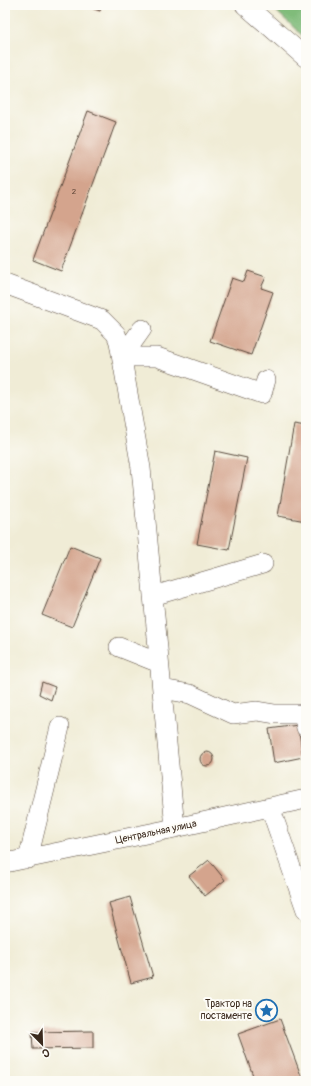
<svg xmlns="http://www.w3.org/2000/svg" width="311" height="1086" font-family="Pangolin,sans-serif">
<rect width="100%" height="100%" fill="#fdfcf7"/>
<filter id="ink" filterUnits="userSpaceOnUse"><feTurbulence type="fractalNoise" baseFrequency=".025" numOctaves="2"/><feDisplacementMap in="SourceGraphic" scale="8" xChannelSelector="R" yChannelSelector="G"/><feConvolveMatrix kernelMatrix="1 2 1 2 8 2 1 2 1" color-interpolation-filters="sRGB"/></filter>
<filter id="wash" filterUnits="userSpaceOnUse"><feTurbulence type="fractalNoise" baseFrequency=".012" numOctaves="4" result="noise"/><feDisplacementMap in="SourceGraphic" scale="16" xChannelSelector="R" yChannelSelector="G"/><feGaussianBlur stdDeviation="0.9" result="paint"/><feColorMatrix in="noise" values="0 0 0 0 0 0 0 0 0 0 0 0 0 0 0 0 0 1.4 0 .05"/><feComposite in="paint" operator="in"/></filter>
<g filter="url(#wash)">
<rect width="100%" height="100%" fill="#f0ecd6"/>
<!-- forest -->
<path fill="#80bc7a" stroke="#5e734c" d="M271,5h35v34l-34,-32z"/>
<g id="blocks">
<!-- building -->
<path fill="#d4a48d" d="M83,5h19l-2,6z
M88,111l28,11 -55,149 -28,-11z
M248,271l18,6 -5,11 12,4 -22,63 -41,-14 22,-63 12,4z
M294,424l12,2v95l-28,-5z
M215,451l32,7 -18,92 -32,-6z
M70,546l30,12 -28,69 -30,-12z
M42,682l13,5 -4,13 -12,-6z
M298,725l5,32 -29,6 -5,-34z
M200 759a7 7 0 1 1 14 0a7 7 0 1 1-14 0Z
M209,860l16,20 -20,16 -16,-20z
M130,897l23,80 -22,6 -22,-80z
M280,1019l23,62h-48l-17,-47z
M93,1031v17l-60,1 -1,-17z
M62,1078v3h-27v-1z"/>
</g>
</g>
<g filter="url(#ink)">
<use href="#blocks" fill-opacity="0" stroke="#56473a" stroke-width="1"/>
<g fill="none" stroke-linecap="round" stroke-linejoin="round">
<defs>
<path id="minor" d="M245,5l61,53
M5,284l97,36 14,14 3,8 22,126 34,360
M122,357h35l105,37 4,-14
M122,357l20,-28
M153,596l110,-32
M119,647l40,16
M162,689l28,5 43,20 24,-3 18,3h28l3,14
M270,807l36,103
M28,859l32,-132
M5,863l170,-35 131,-29"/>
</defs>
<!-- minor casing -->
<use href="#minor" stroke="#56473a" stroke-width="20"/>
<!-- minor -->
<use href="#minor" stroke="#fff" stroke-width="19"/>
</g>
</g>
<!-- icons -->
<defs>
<symbol id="sight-ring" viewBox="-11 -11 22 22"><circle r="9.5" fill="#fdfcf7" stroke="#1f6fb2" stroke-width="1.5"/><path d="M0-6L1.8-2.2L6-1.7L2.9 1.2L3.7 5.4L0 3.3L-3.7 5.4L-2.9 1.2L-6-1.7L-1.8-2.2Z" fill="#1f6fb2"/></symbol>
</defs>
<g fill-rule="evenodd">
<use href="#sight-ring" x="254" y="998" width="25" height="25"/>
</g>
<g text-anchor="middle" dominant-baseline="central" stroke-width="4" stroke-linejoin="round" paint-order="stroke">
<!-- number labels -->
<g font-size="8" fill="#61483a">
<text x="74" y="191">2</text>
</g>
<!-- street labels -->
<g font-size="10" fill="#3b2a1e" stroke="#fdfcf7">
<text transform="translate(156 832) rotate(-12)">Центральная улица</text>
</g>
<!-- poi labels -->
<g font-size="10" fill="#3b2a1e" stroke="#fdfcf7" text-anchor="end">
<text x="252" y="1004">Трактор на<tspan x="252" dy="12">постаменте</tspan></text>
</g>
</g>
<!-- margin -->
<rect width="311" height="1086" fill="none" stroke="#fdfcf7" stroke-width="20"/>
<!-- north arrow -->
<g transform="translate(42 1044) rotate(157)" stroke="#fdfcf7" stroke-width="3" paint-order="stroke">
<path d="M0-3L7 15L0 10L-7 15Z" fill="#3b2a1e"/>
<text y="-6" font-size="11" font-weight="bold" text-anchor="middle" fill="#3b2a1e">С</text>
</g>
</svg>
